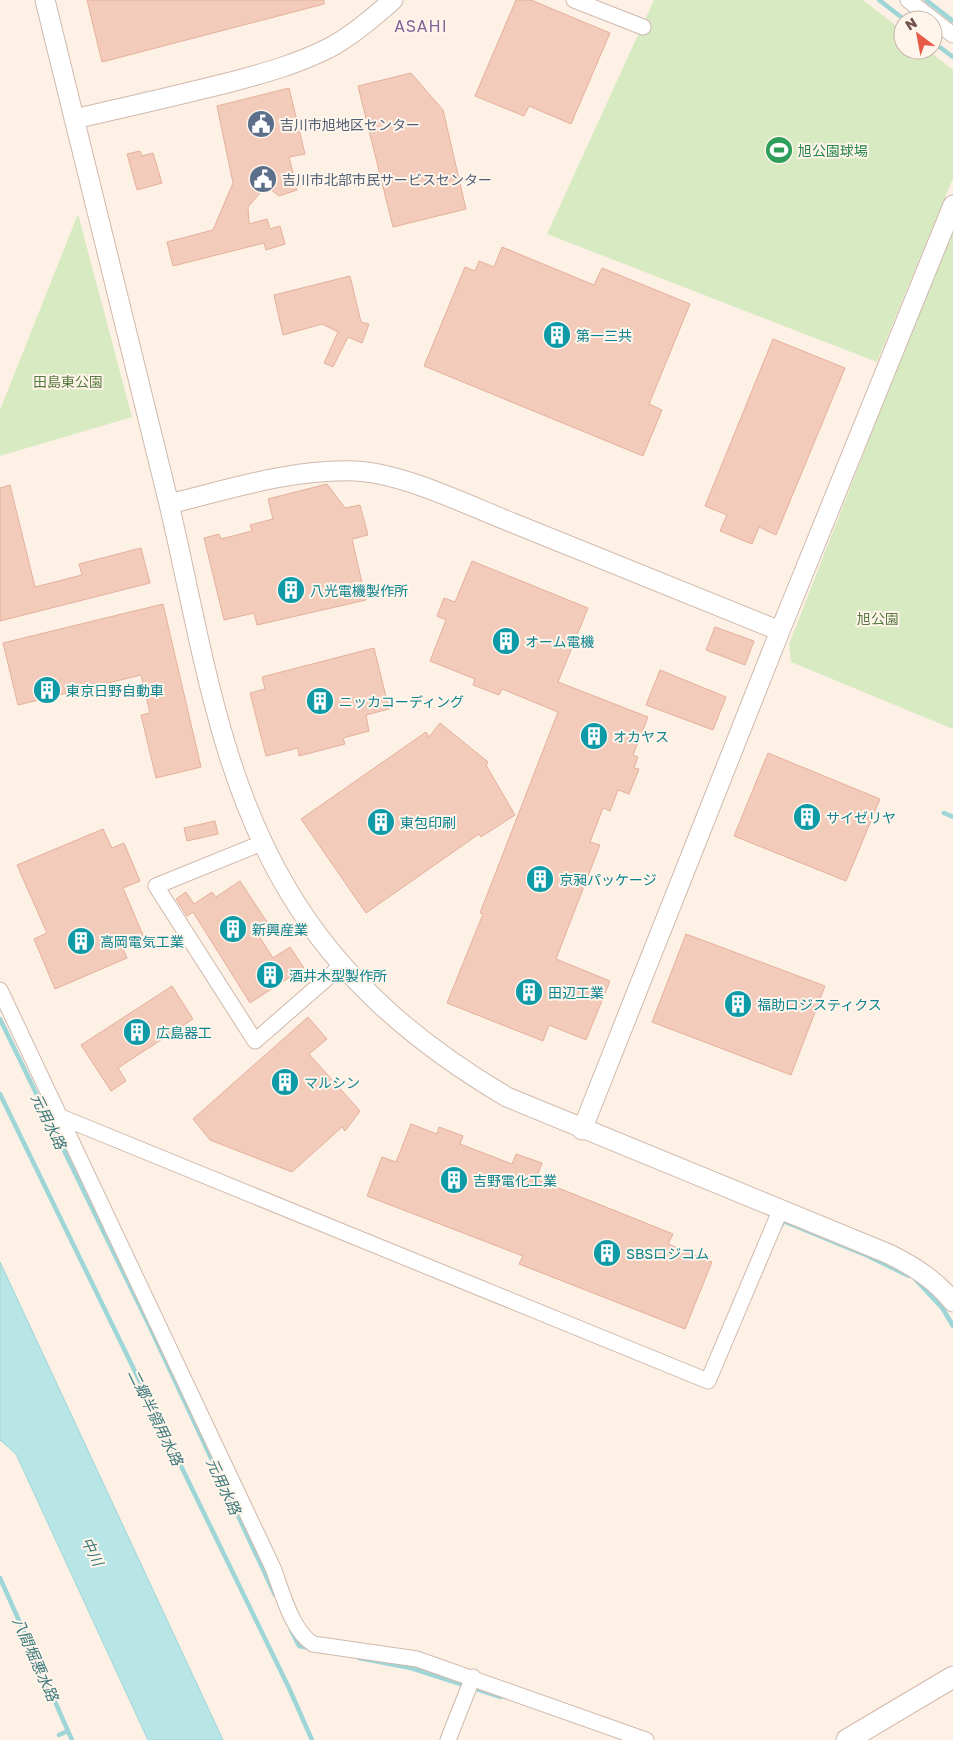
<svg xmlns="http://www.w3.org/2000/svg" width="953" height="1740" font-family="'Golos Text','Noto Sans JP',sans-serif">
<rect width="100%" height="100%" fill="#fdf0e4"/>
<!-- green -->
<path fill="#d7eac2" d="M654,0h209l40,31v19h25l25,20v108l-76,184 -330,-128z
M78,214l54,203 -132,39v-46z
M953,225v504l-162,-67 -2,-18z"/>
<!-- water -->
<path fill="#b8e5e6" stroke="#9ed6d8" d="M0,1262l223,478h-75l-132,-286 -16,-14z"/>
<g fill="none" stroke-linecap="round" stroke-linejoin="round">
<!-- stream -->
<path stroke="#9ed6d8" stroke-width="4.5" d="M879,0l26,20
M926,0l27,21
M933,42l20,15
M944,813l9,4
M0,1019l148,304 127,272
M0,1094l289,594 23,52
M46,1117l11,4
M781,1226l2,-5 85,35 41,20
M916,1280l27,29 10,17
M0,1578l72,162
M291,1630l8,16 11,2
M359,1658l52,10 90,29
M59,1735l9,-4"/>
</g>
<!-- building -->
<path fill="#f2cbbb" stroke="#e5b09b" d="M87,0h237v4l-222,58z
M516,0h15l79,33 -39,91 -42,-18 -5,10 -49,-20z
M411,73l32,37 23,99 -73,18 -35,-141z
M289,88l16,66 -16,3 8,33 -18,6 -22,-17 3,14 -12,14 1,17 18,-5 3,10 10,-3 5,18 -19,6 -2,-7 -91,23 -6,-24 46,-12 20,-47 -16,-77z
M140,151l2,5 11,-3 9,30 -25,7 -10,-36z
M502,247l92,38 8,-17 88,36 -41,100 13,6 -19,46 -219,-90 41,-99 10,4 4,-10 15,6z
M350,276l11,46 8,2 -7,19 -14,-6 -15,30 -9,-4 14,-31 -16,-8 -39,11 -9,-40z
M773,339l72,29 -69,167 -17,-8 -7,17 -32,-13 7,-16 -22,-9z
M327,484l18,24 15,-3 8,30 -16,4 14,61 -109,25 -3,-12 -30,7 -20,-82 15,-4 2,5 31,-8 -2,-6 23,-6 -5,-20z
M10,485l25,102 47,-12 -3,-11 62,-16 9,35 -150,38v-133z
M472,561l116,47 -30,74 90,35 -15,38 5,2 -4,11 5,1 -10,25 -11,-4 -8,21 -7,-3 -13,34 10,3 -44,114 54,22 -24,59 -37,-15 -6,16 -96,-38 36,-89 -3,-1 78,-201 -56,-23 -3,6 -26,-10 2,-6 -45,-18 16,-41 -9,-4 7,-18 11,4z
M163,604l38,163 -45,11 -15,-63 9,-2 -9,-38 -123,30 -15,-62z
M715,627l39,14 -9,24 -39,-15z
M374,648l15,61 -23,6 3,16 -26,7 2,6 -46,12 -1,-8 -32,8 -16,-63 15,-4 -3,-12z
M660,670l66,27 -13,33 -67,-25z
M440,723l48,39 -2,3 29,50 -34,22 -2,-3 -113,79 -65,-94 125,-87 3,5z
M768,753l112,46 -34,82 -112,-45z
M215,821l3,13 -31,7 -3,-13z
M103,829l9,19 12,-5 16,38 -17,7 20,47 -22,9 6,14 -72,31 -21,-50 13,-6 -30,-68z
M240,881l29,44 -12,8 16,25 17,-11 14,21 -54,35 -57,-91 -6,4 -11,-17 10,-7 8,12 18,-12 4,5z
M686,934l139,52 -34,89 -139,-53z
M172,986l21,33 -75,49 8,13 -15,10 -30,-46z
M308,1017l19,22 -18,15 51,57 -15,20 -3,-4 -50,45 -82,-32 -17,-21z
M411,1124l26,10 2,-7 24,9 -3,8 52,20 4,-10 26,9 -6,16 137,55 -5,10 44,18 -27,67 -166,-65 4,-8 -156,-60 15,-39 14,5z"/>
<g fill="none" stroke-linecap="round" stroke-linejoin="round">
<defs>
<path id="minor" d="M574,0l69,27
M908,0l45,35
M262,843l-106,43 99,155 86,-75
M0,990l273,578c9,23 18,62 40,76l104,15 229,81
M61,1117l647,264 72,-170
M448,1740l25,-63"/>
<path id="tertiary" d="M45,0c42,168 84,336 124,504 31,131 49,271 120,388 53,89 130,153 218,205l382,157c24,12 47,26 64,48
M74,119c53,-12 105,-24 157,-37 34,-9 66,-18 98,-34 23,-12 44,-30 64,-48
M169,504c61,-15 122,-35 186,-33 48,2 112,34 158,52 89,36 178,72 267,108
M582,1130l198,-499 173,-426"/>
<path id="secondary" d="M847,1740l106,-63"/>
</defs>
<!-- minor casing -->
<use href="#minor" stroke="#d0b9ad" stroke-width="17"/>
<!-- tertiary casing -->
<use href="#tertiary" stroke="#d0b9ad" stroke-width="21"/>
<!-- secondary casing -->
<use href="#secondary" stroke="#d3b8aa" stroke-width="23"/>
<!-- minor -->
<use href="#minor" stroke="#fff" stroke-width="15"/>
<!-- tertiary -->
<use href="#tertiary" stroke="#fff" stroke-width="19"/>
<!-- secondary -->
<use href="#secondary" stroke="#fff" stroke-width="21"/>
</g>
<!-- icons -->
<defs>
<symbol id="civic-disc" viewBox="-11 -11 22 22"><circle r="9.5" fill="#5c6f8a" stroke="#fff5eb"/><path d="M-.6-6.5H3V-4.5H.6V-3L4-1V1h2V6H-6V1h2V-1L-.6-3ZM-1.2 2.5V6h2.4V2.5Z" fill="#fff"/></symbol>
<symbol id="stadium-disc" viewBox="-11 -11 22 22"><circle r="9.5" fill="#2e9e5b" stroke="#fff5eb"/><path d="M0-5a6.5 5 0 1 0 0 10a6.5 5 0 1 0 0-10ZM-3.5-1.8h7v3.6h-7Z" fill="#fff"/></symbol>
<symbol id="building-disc" viewBox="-11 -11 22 22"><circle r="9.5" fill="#0f9aa8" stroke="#fff5eb"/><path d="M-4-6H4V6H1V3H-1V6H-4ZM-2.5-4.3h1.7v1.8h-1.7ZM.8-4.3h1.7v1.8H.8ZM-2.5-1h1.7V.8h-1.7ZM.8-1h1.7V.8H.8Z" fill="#fff"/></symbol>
</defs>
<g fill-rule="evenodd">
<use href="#civic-disc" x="245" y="108" width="32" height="32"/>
<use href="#stadium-disc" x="763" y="134" width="32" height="32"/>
<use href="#civic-disc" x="247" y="163" width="32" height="32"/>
<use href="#building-disc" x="541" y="319" width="32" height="32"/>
<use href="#building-disc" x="275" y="574" width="32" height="32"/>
<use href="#building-disc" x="490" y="625" width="32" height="32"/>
<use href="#building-disc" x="31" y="674" width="32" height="32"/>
<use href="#building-disc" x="304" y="685" width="32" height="32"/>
<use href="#building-disc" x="578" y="720" width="32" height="32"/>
<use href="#building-disc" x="791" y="801" width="32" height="32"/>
<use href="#building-disc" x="365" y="806" width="32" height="32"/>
<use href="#building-disc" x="524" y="863" width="32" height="32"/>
<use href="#building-disc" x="217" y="913" width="32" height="32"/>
<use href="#building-disc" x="65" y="925" width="32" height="32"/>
<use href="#building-disc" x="254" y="959" width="32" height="32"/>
<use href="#building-disc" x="513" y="976" width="32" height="32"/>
<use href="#building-disc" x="722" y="988" width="32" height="32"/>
<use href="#building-disc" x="121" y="1016" width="32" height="32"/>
<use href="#building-disc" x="269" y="1066" width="32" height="32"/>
<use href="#building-disc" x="438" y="1164" width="32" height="32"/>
<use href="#building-disc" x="591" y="1237" width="32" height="32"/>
</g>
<g text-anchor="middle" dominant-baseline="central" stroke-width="4" stroke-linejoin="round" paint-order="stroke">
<!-- service labels -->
<g font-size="14" fill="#4e5e75" stroke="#fff5eb" text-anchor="start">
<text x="280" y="124">吉川市旭地区センター</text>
<text x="282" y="179">吉川市北部市民サービスセンター</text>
</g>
<!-- leisure labels -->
<g font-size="14" fill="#27864d" stroke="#fff5eb" text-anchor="start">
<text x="798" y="150">旭公園球場</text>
</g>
<!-- culture labels -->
<g font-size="14" fill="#0d838f" stroke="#fff5eb" text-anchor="start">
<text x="576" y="335">第一三共</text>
<text x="310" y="590">八光電機製作所</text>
<text x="525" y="641">オーム電機</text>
<text x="66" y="690">東京日野自動車</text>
<text x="339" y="701">ニッカコーディング</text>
<text x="613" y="736">オカヤス</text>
<text x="826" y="817">サイゼリヤ</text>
<text x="400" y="822">東包印刷</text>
<text x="559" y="879">京昶パッケージ</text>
<text x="252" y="929">新興産業</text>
<text x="100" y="941">高岡電気工業</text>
<text x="289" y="975">酒井木型製作所</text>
<text x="548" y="992">田辺工業</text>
<text x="757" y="1004">福助ロジスティクス</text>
<text x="156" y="1032">広島器工</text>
<text x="304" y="1082">マルシン</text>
<text x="473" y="1180">吉野電化工業</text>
<text x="626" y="1253">SBSロジコム</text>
</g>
<!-- park labels -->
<g font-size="14" fill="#597b41" stroke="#fff5eb">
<text x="68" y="381">田島東公園</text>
<text x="878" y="618">旭公園</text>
</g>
<!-- water labels -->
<g font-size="15" font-style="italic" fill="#3c787b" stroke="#fff5eb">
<text transform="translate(49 1121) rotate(64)">元用水路</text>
<text transform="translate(156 1417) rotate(64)">二郷半領用水路</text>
<text transform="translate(224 1486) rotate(65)">元用水路</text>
<text transform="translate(93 1551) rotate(64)">中川</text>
<text transform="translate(36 1659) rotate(66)">八間堀悪水路</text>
</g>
<!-- quarter labels -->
<g font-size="16" letter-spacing="1" fill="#826599" stroke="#fff5eb">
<text x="421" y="26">ASAHI</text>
</g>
</g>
<!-- north arrow -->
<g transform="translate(918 35) rotate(328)"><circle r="24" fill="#fff5eb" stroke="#c8b5aa"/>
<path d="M0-4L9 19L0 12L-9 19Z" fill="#e85a48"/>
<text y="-8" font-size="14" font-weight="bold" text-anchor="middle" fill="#755449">N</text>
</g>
</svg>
